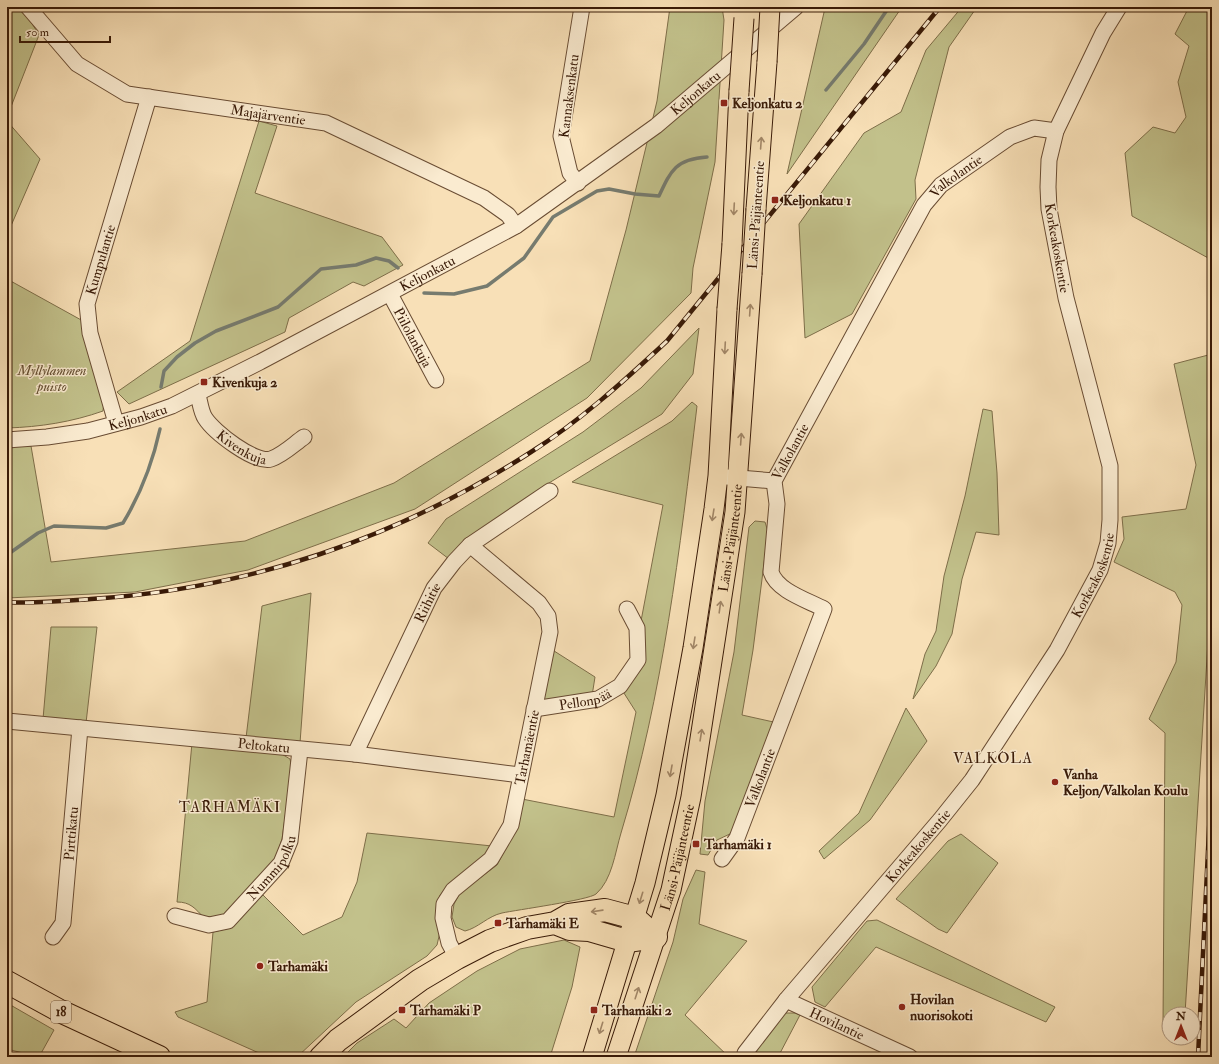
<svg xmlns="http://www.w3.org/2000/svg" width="1219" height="1064" font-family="'IM FELL Double Pica',serif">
<rect width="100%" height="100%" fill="#f8e0b7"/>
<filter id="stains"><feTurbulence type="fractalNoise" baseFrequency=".005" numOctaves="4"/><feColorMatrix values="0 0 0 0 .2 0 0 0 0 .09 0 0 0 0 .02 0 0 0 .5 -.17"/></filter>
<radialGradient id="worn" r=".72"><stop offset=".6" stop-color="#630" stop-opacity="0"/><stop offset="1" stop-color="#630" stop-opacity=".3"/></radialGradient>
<!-- green -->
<path fill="#c2c18b" stroke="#7e6e49" d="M7,7h15l17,28 -32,82z
M670,7h52l2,13 -9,142 -22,106 -2,25 -104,105 -172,111 -167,61 -113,22 -128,6v-152h24l20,116 194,-21 149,-58 196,-122 36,-131 31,-129z
M823,7h79l-115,167 38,-166z
M962,7h15l-28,40 -34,133 1,19 -64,115 -47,24 -6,-114 65,-91 37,-21 25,-62z
M1189,7h23v278l-2,-26 -78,-43 -7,-63 28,-26 22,6 11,-16 -8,-35 11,-36 -14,-12z
M7,121l33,38 -33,76z
M259,121l18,5 -22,67 127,44 21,28 -39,21 -11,-4 -64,36 -4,14 -156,72 -12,-12 73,-51z
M7,279l76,42 21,80 -1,10c-31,11 -63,16 -96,17z
M699,328l-6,46 -31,40 -118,72 -78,53 -17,20 -21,-16 18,-24 137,-87 58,-44z
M1212,354v223l-27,437h-16v12h-6l2,-293 -16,-14 27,-57 6,-57 -7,-13 -61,-30 10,-23 -2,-22 64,-8 10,-44 -22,-101z
M692,402l5,4c-17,143 -34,289 -76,427 -6,20 -9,47 -25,61 -7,6 -80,16 -94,19 -14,3 -24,15 -37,18l-9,-4 -4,-10 2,-13 6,-11 37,-28 20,-38 5,-28 92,18 22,-105 -14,-22 19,-69 22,-116 -91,-23 100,-61z
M983,409l9,2 5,62 2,62 -23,-3 -14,47 -10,55 -16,32 -23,33 12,-45 11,-23 8,-55 21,-80z
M755,521l10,1 3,10 -15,118 -11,65 36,8 -46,110 -15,7 -9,15 -8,-1 5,-53 29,-149 15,-125z
M311,593l-11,150 -54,-5 16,-132z
M51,627h46l-11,96 -43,-4z
M551,649l44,28 -3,19 -51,6z
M906,708l21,33 -57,79 -46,39 -5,-8 40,-38z
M192,743l88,10 10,6 2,10 -10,70 -7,21 -48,54 -11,6 -12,-2c-9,-10 -14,-16 -27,-16z
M367,833l125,13 -9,11 -32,26 -11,12 -3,11 3,26 -3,13 -10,11 -71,46 -59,55h-29l-90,-40 -3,-5 32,-10 6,-70 17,-4 33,-33 40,40 39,-18 15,-35z
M961,834l37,29 -51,70 -9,-4 -42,-30 52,-58z
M696,870l9,2 -6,52 48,17 -62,74 44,42h-95l39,-115 10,-43z
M877,920l178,87 -9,15 -170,-75 -51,60 -10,-5 -3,-15 55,-66z
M564,940l16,7 -8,40 -22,70h-207l14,-14 37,-24 12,9 23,-25 48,-32 43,-22z
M7,1003l47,27 -15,27 -32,-8z
M786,1013h9l5,2 -22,42h-28l30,-39z"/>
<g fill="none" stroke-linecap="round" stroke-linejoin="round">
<!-- stream -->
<path stroke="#767b6f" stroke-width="3.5" d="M826,90l38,-46 25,-37
M424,293l30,1 33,-8 37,-28 29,-41 44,-26 12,-2 26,5 24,2c12,-26 17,-37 48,-39
M161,387l3,-16 13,-14 18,-14 21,-12 62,-24 43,-38 35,-4 20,-7 13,3 9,7
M7,555l31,-22 16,-7 52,2 17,-5c17,-28 30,-62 37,-94"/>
<defs>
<g id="minor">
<path id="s1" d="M28,7l49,57 50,30 199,29 158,75 24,17 8,11"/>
<path d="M578,183l-8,-10 -9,-37 21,-129"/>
<path id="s2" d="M390,294l46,86"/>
<path id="s3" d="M198,395c2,7 3,17 7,23 9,14 50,46 66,41 12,-4 23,-15 33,-22"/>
<path id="s4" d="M116,423l-26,-90 -3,-29 62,-207"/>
<path id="s5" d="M7,440l40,-3 41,-6 53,-14 31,-11 88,-44 256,-136 140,-100 140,-119"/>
<path d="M727,477l47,4"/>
<path id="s6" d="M534,709l64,-10 22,-13 18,-26 -1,-32 -10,-19"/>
<path id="s7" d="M7,721l348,33 165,21"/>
<path id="s8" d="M355,754l79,-166 20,-26 16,-17 80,-54"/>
<path id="s9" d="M722,859l15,-21 87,-229c-17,-9 -47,-18 -53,-37l6,-68 -3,-23 150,-276 17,-20 69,-48 24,-9 22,3"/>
<path id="s10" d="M175,916l34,9 19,-4 53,-58 9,-22 10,-91"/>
<path id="s11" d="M53,937l10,-14 17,-195"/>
<path id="s12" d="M457,958l-8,-15 -6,-25 1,-14 9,-14 38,-31 20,-34 39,-193 -2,-16 -9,-13 -69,-58"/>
<path id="s13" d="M786,1000l124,57"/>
<path id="s14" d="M745,1053l41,-53 154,-180 32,-40 85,-130 43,-80 8,-27 2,-23v-54l-44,-168 -17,-89 -1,-22 1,-27 7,-29 47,-98 16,-26"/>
</g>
<g id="major">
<path d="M756,209l11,-147"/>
<path d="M732,244l7,-153"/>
<path d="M592,1057l53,-174 21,-88 27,-147 21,-139 4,-33 9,-167"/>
<path id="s15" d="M616,1057l55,-167 20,-93 44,-285 17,-238"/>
</g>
<path id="highway" d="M555,923l15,6 19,1 38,11 29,-4
M7,982l53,29 99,46
M321,1057l17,-17 82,-60 37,-22 33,-17 37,-13 28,-5 14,-8 36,-5 30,8 21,19"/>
</defs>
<!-- minor casing -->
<use href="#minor" stroke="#694c33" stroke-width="17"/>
<!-- major casing -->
<use href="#major" stroke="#391a07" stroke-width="21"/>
<!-- highway casing -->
<use href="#highway" stroke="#391a07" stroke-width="24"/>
<!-- minor -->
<use href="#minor" stroke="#faebd0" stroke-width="15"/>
<!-- major -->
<use href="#major" stroke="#f8e0b7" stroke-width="19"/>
<!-- highway -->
<use href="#highway" stroke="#f8e0b7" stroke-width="22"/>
<defs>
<path id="rail" d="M7,602c28,2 56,-1 84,-3 158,-10 307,-61 440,-147 49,-31 93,-71 136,-111l273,-334
M1198,1057l14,-289"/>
</defs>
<!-- rail casing -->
<use href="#rail" stroke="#391a07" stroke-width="4.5"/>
<!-- rail -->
<use href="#rail" stroke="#faebd0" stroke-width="3" stroke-dasharray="9" stroke-linecap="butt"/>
<defs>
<path id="major-bridge" d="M767,62l3,-55
M739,91l5,-73
M752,274l4,-65
M727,309l5,-65"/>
</defs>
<!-- major-bridge casing -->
<use href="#major-bridge" stroke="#391a07" stroke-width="21" stroke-linecap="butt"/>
<!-- major-bridge -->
<use href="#major-bridge" stroke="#f8e0b7" stroke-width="19"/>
</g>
<!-- one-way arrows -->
<defs><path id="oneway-shaft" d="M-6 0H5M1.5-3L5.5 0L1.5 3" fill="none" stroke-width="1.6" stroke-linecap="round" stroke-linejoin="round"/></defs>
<g stroke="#a28768">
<use href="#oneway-shaft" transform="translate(761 143) rotate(-86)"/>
<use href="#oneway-shaft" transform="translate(734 209) rotate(93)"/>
<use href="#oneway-shaft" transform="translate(750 310) rotate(-86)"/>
<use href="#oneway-shaft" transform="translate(725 348) rotate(93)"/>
<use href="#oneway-shaft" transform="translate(741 439) rotate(-86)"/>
<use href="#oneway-shaft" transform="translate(713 515) rotate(99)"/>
<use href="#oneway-shaft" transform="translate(720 607) rotate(-82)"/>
<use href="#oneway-shaft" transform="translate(694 643) rotate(99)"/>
<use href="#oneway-shaft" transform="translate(701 735) rotate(-81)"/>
<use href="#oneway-shaft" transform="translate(671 771) rotate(100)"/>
<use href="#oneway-shaft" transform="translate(641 898) rotate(107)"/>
<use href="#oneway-shaft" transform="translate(597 911) rotate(172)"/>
<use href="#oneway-shaft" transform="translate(637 993) rotate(-72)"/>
<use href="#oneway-shaft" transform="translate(601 1028) rotate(107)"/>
</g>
<!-- markers -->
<g fill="#8f2418" stroke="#faebd0" stroke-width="1.5">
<rect x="720" y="99" width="8" height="8" rx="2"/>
<rect x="771" y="196" width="8" height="8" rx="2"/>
<rect x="200" y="378" width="8" height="8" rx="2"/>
<circle cx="1055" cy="782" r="4"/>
<rect x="692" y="840" width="8" height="8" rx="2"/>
<rect x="494" y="919" width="8" height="8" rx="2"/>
<circle cx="260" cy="966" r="4"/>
<circle cx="902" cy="1007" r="4"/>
<rect x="398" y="1006" width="8" height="8" rx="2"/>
<rect x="590" y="1006" width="8" height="8" rx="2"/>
</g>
<g text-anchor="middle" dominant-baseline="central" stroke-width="3" stroke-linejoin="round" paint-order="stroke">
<!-- shield labels -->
<rect fill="#faebd0" stroke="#735943" stroke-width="1" x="51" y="1001" width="20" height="22" rx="3"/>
<g font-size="13" font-weight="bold" fill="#391a07">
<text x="61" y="1012">18</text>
</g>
<!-- street labels -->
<g font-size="14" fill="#391a07" stroke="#faebd0">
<text stroke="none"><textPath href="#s5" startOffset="781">Keljonkatu</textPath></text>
<text transform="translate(569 96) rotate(-83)">Kannaksenkatu</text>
<text stroke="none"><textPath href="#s1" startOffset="276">Majajärventie</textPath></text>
<text stroke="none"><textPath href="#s9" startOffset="786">Valkolantie</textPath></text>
<text transform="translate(756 215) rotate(-86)">Länsi-Päijänteentie</text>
<text transform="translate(1057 248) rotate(80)">Korkeakoskentie</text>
<text stroke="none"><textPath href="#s4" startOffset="169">Kumpulantie</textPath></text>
<text stroke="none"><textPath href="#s5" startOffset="457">Keljonkatu</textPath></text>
<text stroke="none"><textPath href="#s2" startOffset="49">Piilolankuja</textPath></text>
<text stroke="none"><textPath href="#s5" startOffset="133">Keljonkatu</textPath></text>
<text stroke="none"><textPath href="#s3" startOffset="72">Kivenkuja</textPath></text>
<text stroke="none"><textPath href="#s9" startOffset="462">Valkolantie</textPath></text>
<text stroke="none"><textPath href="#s15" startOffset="533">Länsi-Päijänteentie</textPath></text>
<text stroke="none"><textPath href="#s14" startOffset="594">Korkeakoskentie</textPath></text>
<text stroke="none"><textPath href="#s8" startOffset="168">Riihitie</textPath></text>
<text stroke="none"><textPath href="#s6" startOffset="52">Pellonpää</textPath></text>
<text stroke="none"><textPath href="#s7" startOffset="258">Peltokatu</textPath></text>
<text stroke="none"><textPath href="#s12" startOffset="241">Tarhamäentie</textPath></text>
<text stroke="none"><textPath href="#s9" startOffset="90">Valkolantie</textPath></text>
<text stroke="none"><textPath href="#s11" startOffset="107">Pirttikatu</textPath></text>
<text stroke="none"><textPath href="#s14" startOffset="270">Korkeakoskentie</textPath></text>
<text stroke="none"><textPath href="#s15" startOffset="209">Länsi-Päijänteentie</textPath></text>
<text stroke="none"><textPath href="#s10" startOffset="124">Nummipolku</textPath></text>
<text stroke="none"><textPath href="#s13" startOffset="56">Hovilantie</textPath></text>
</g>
<!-- poi labels -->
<g font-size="14" font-weight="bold" fill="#391a07" stroke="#faebd0" text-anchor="start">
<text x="732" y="103">Keljonkatu 2</text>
<text x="783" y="200">Keljonkatu 1</text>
<text x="212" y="382">Kivenkuja 2</text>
<text x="1063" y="774">Vanha<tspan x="1063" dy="16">Keljon/Valkolan Koulu</tspan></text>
<text x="704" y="844">Tarhamäki 1</text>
<text x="506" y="923">Tarhamäki E</text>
<text x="268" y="966">Tarhamäki</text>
<text x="910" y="999">Hovilan<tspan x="910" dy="16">nuorisokoti</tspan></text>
<text x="410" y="1010">Tarhamäki P</text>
<text x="602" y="1010">Tarhamäki 2</text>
</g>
<!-- park labels -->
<g font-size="14" font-style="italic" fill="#624c2f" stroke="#faebd0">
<text x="52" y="370">Myllylammen<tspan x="52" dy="16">puisto</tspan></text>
</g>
<!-- neighbourhood labels -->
<g font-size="15" letter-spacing="1" fill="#391a07" stroke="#faebd0">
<text x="993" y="758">VALKOLA</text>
<text x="230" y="807">TARHAMÄKI</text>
</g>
</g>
<!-- margin -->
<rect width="1219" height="1064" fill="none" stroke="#f8e0b7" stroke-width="24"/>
<rect x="8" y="8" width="1203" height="1048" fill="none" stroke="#391a07" stroke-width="2"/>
<rect x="12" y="12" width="1195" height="1040" fill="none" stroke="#391a07"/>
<!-- north arrow -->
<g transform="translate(1181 1026)"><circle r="19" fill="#faebd0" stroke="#ad9780"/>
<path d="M0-3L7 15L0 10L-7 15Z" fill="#8f2418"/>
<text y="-6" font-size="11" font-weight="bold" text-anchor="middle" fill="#391a07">N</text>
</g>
<!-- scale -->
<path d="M20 36v6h90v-6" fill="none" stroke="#391a07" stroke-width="2"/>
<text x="26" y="36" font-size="12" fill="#391a07" stroke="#faebd0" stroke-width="3" paint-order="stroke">50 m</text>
<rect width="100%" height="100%" filter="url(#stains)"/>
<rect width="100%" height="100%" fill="url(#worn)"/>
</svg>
